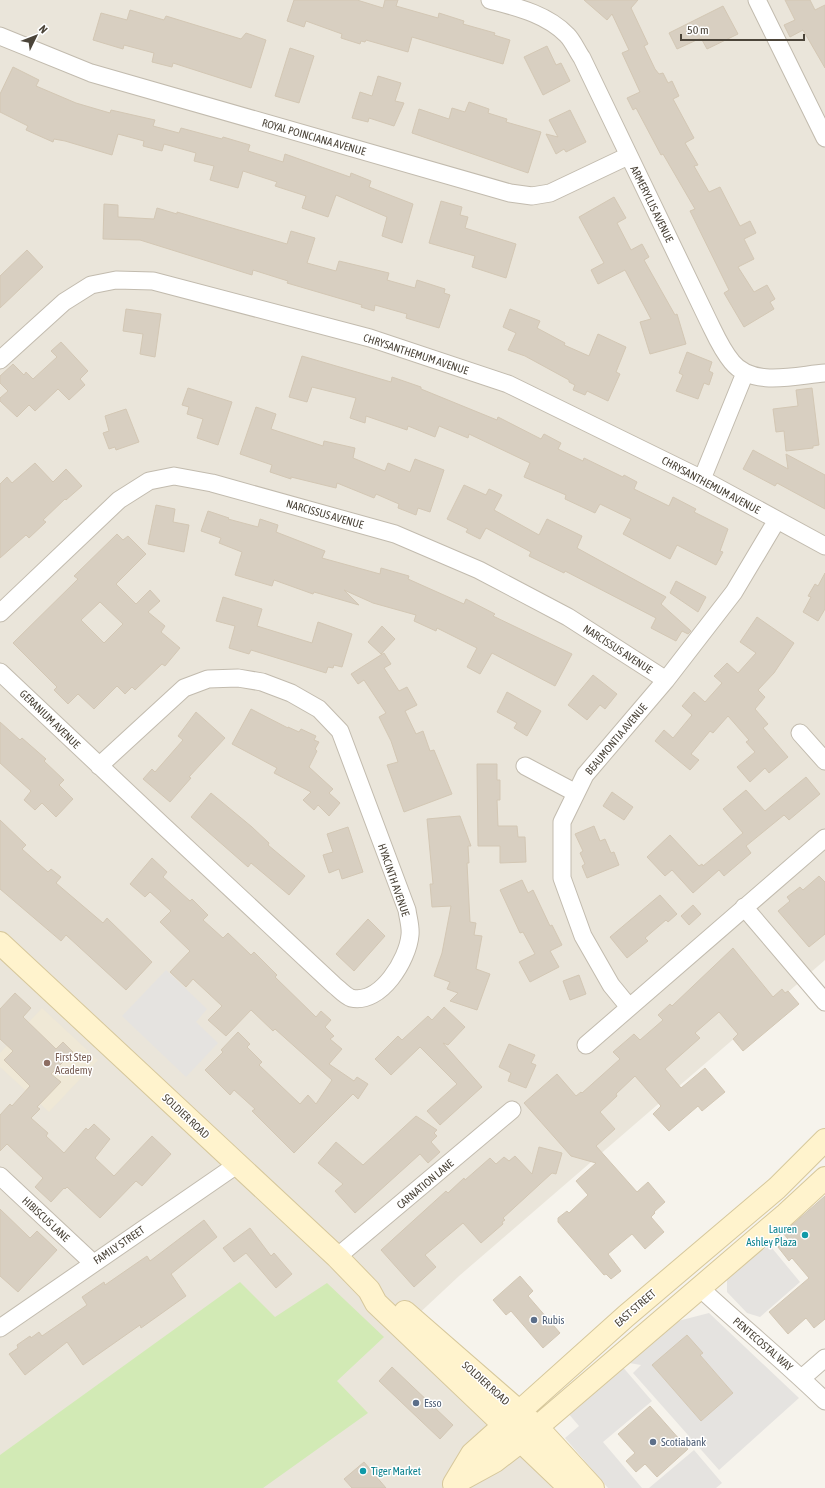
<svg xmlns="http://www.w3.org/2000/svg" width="825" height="1488" font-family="'Asap Condensed',sans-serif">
<rect width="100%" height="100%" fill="#f6f3ec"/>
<!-- residential -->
<path fill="#eae5da" d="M0,0h825v960l-366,316 -62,58 162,154h-559z"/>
<!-- education -->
<path fill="#efe8d6" d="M42,1008l56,52 -49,52 -49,-45v-14z"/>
<!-- green -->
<path fill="#d2eab5" d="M240,1282l35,35 52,-34 57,54 -47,44 31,32 -105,75h-263v-33z"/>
<!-- parking -->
<path fill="#e5e3e0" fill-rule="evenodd" d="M166,970l41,39 -11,13 22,21 -32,34 -64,-61z
M767,1242l33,40 -40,35 -13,-4 -20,-21v-16z
M709,1313l90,85 -80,72 -86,-97 8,-8 -12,-2 49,-42zM702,1353l-2,2 33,38 -32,28 -49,-56z
M621,1365l31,36 -49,41 39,46h-34l-43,-50 14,-12 -12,-14z
M694,1450l28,33 -6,5h-67z"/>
<!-- building -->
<path fill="#d8cfc1" stroke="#d3c7b4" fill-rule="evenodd" d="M294,0h63l26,8 2,-8h13l-2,6 42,12 1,-5 25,8 -1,3 32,9 -1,2 16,5 -7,24 -91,-27 -4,15 -42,-12 -1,2 -4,-1 -1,3 -19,-6 1,-4 -36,-13 -2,6 -17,-6z
M584,0h54l-7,8 17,36 -4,2 11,23 4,5 4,-1 5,10 4,-2 7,15 -6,3 21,39 -9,5 13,22 -4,1 15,26 11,-5 20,39 10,-5 6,12 -12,6 10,20 -16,8 16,25 13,-7 8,14 -5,3 4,7 -30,18 -20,-34 5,-3 -39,-79 5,-2 -32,-55 -2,1 -25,-47 -3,2 -6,-12 13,-6 -18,-39 7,-3 -17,-36 -5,6z
M785,0h25l5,10 10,-5v63l-22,-38 -13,7 -6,-12 11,-5z
M723,6l15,28 -31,15 -6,-11 -24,11 -8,-16z
M130,10l34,10 2,-4 75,23 5,-6 20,7 -15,48 -78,-25 -1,4 -20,-5 2,-9 -30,-8 -1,4 -30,-9 8,-27 26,7z
M547,46l9,19 5,-2 9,18 -27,14 -19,-38z
M290,48l24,8 -15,47 -24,-7z
M13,67l26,13 -3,6 40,17 34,10 1,-3 44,10 -2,6 26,7 2,-5 41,11 1,-2 27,8 -2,6 35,11 2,-8 65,23 1,-4 20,8 -2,6 44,17 -11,39 -20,-7 5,-19 -51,-22 -8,22 -26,-9 4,-12 -31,-10 2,-4 -34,-11 -5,17 -28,-8 4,-14 -20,-5 2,-8 -32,-9 -2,7 -19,-5 1,-5 -26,-7 -6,21 -47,-14 -11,-2 -1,3 -27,-12 2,-4 -28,-14v-18z
M378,76l23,7 -6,18 9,2 -10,23 -25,-8 -1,4 -16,-4 8,-26 12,4z
M469,102l20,7 -1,4 19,6 -1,3 35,10 -13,41 -116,-40 7,-24 30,10 3,-11 13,4z
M570,110l16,32 -20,10 -2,-3 -8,5 -10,-20 12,3 -9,-17z
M614,197l12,21 -9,5 14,27 11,-6 7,13 -5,3 31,55 2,-1 9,30 -36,10 -10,-32 11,-3 -26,-49 -27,14 -7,-14 13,-7 -25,-46z
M441,201l21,6 -2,8 8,2 -3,11 51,16 -10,34 -34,-11 3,-11 -46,-13z
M104,204l14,1v12l36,2 3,-11 20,6v-2l110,32 4,-13 24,7 -8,25 29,8 3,-10 50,12 -2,7 28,8 2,-8 28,9 -1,4 6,2 -11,33 -33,-10 1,-4 -32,-9 -1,6 -13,-4 1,-2 -75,-22 1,-2 -35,-11 -1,5 -112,-35 -37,-1z
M27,250l16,17 -43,41v-32z
M126,309l35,5 -6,43 -15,-3 3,-20 -20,-3z
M510,309l30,12 -3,7 28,15 -1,2 25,11 9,-22 28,13 -10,25 4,2 -12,27 -21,-10 -2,4 -12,-5 2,-5 -6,-3v-2l-44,-24 -17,-6 8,-17 -13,-6z
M61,342l27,29 -8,8 5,6 -16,15 -11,-11 -23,22 -6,-6 -12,12 -17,-16v-3l8,-7 -8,-8v-7l13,-12 11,11 2,-3 7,7 24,-22 -6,-6z
M687,352l25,10 -3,9 4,2 -4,12 -5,-2 -6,16 -22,-8 7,-16 -4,-2z
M302,356l89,26 1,-5 29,10v2l76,31 1,-3 43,22 3,-5 17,9 -3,6 25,12 1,-3 39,19 1,-2 13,7 -3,7 35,17 4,-9 23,12 -2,3 34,17 -8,22 3,1 -7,13 -39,-20 -7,14 -47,-25 8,-15 -31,-15 -5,9 -30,-14 1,-4 -42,-18 6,-14 -61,-29 -1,4 -29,-12 -4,11 -27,-11 -1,4 -41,-14 -1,7 -15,-5 6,-20 -44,-11 -5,15 -18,-5z
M188,388l44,14 -14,43 -21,-7 6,-19 -16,-5 2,-7 -7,-2z
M812,388l7,57 -6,1v2l-27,3 -2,-20 -8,1 -3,-23 25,-3 -2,-16z
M256,407l20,7 -5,15 52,17 1,-5 31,7 -2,10 32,13 3,-8 22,9 5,-13 29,11 -14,42 -12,-4 -2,7 -18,-7 1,-4 -23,-10 -2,4 -37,-15 -1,5 -45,-11v2l-21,-7 2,-7 -32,-11z
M126,409l13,33 -23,8 -1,-3 -6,2 -6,-16 6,-2 -4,-15z
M753,450l35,19 -2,-15 39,21v34l-48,-26 -2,3 -32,-17z
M35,463l18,19 13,-13 16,17 -16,14 -1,-1 -22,21 3,2 -17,16 -3,-3 -26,23v-74l7,-7 5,6z
M464,485l22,10 3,-6 13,6 -8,15 45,25 8,-16 35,17 -5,12 89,49 -5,7 30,27 -3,3 -6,-3 -6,10 -25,-13 5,-10 -91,-47 -1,2 -35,-17 2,-4 -45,-24 -6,11 -14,-7 2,-3 -21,-10z
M156,505l19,4 -2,13 16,3 -5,27 -36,-8z
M208,511l21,7 -1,1 30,8 2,-8 18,6 -2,7 49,19 -3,7 58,16 1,-6 28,8 -1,3 56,25 2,-5 29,15 -2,2 79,38 -17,32 -63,-33 -12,21 -13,-7 10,-19 -40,-20 -1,3 -22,-10 2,-6 -43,-12 -29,-13 15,15 -45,-13 -1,2 -39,-14 -2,6 -37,-11 7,-23 -23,-9 2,-5 -20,-7z
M117,534l6,6 5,-4 18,18 -30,30 20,20 14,-14 10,11 -12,11 17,14 -4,6 19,16 -15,18 -3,-2 -27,26 -3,-3 -7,7 -8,-8 -23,23 -16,-15 -10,10 -14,-14 3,-3 -44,-44 65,-64 -4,-3zM100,602l23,22 -19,19 -23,-23z
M825,573v36l-7,12 -15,-9 8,-15 -3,-1 7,-12 3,2z
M676,581l30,16 -8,15 -28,-19z
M223,597l39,12 -5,17 55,17 6,-21 34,12 -10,33 -8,-2 -1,3 -5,-1 -2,6 -75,-23 -2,4 -20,-6 6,-22 -19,-5z
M757,617l37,26 -20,30 -16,17 7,7 -10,12 13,15 -5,4 25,29 -19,16 -4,-5 -15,14 -13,-15 18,-15 -9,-10 3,-2 -21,-24 -15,17 -3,-2 -19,23 8,6 -9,10 -35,-29 9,-11 9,8 19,-23 -10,-9 12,-14 11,10 17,-19 -8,-7 13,-13 11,10 18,-20 -16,-11z
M382,626l13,13 -14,15 -13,-12z
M384,653l7,11 -7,4 15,23 8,-4 10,18 -12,6 11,23 7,-3 7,20 4,-1 18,44 -48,18 -17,-47 11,-3 -7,-21 -12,-24 7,-4 -22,-33 -6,4 -7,-10z
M593,675l24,19 -12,15 -5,-4 -13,15 -19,-15z
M507,692l34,19 -14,25 -13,-8 3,-5 -20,-11z
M251,709l37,19v-1l11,5 2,-3 15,7 -2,4 5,2 -4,7 2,2 -8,16 24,22 -4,4 11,10 -11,13 -11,-11 -4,5 -11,-10 8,-8 -37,-19 3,-5 -45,-24z
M196,712l29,26 -36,39 2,1 -21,24 -27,-23 9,-10 3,3 28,-32 -5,-4z
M0,722l20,18 2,-2 24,21 -2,2 20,19 -5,5 14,14 -17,18 -14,-14 -7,7 -11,-10 7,-9 -31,-28z
M477,764h20v16h3v20h-3l1,26h19l1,11h7l1,25 -26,1v-17h-22z
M806,777l14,17 -31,26 -5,-5 -38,31 5,7 -27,23 -5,-6 -26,23 -21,-23 -7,6 -18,-19 23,-22 29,31 3,-2 1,2 40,-33 -20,-24 23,-19 19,21z
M612,792l21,15 -9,13 -21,-14z
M211,793l41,34 17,16 -1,2 37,31 -16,19 -38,-32 -3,4 -57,-50z
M460,816l11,30h-3l1,17h-2l3,59 6,1 -2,12 8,1 -6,33 14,5 -13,36 -27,-9 8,-8 -11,-4 3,-7 -16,-6 8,-23 9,-47 -19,1 -2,-23h3l-6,-65z
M0,820l26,25 -4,4 26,23 3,-3 10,8 -5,6 47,40 4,-5 45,44 -26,28 -60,-55 -5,6 -61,-52z
M594,826l6,15 5,-2 6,14 3,-1 5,13 -32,13 -5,-12 3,-2 -5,-11 3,-2 -8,-17z
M348,827l15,45 -21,7 -3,-10 -10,4 -6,-18 10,-3 -6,-18z
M152,858l15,14 -4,5 27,24 2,-2 16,16 -5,5 20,18 5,-5 23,22 3,-3 23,23 -2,2 41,40 5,-6 10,9 -6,7 9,9 -4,3 12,10 -13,15 25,17 3,-4 11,7 -10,15 -5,-5 -59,59 -42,-42 3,-2 -21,-19 -4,5 -25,-25 18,-18 -2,-2 17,-18 12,12 -3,3 15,15 -3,3 41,39 8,-9 8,9 16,-24 -57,-51 -2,2 -22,-21 -25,26 -18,-16 14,-14 -29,-27 -7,8 -16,-15 20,-21 -30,-29 11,-11 -21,-19 -5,5 -15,-13z
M819,876l6,6v52l-16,13 -31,-36 12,-10 -3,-4 13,-10 3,3z
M522,880l6,13 5,-3 17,36 2,-1 10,20 -12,6 9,16 -29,15 -11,-20 16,-8 -12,-22 -3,1 -20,-43z
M660,895l17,19 -9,8 -2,-2 -21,18 3,3 -21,17 -17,-21z
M693,905l8,9 -12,11 -8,-9z
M368,919l17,17 -31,35 -18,-17z
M733,948l40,49 9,-8 3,4 3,-2 11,13 -56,47 -10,-12 5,-5 -19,-22 -24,21 5,5 -35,31 16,19 24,-20 20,24 -23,19 -4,-5 -29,25 -16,-17 8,-8 -26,-30 -19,18 1,2 -17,16 15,17 -19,17 41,46 11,-10 17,20 -11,10 1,1 -4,4 13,15 -19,17 -13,-15 -24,20 13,17 -10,8 -5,-5 -2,1 -46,-53v-4l9,-7 2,2 19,-18 -12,-14 20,-18 -25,-7 -47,-53 33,-29 19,22 5,-4 1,1 38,-34 -7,-7 21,-18 6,6 23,-20 -5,-5 12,-11 2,2z
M579,975l7,19 -16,6 -7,-19z
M15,993l16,15 -8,9 33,32 7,-7 10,10 -22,22 10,8 -24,25 3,2 -9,9 17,15 -2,3 18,17 22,-25 2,2 6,-6 16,15 -15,19 19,18 38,-40 19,18 -29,32 -6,-5 -36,37 -33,-31 -2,2 -1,-1 -13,14 -16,-15 8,-9 -36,-34 -7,7v-36l10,-11 2,2 18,-20 -26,-26 9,-9 -13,-12v-30z
M444,1007l21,20 -17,18 -5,-2 39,44 -42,38 -13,-14 30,-27 -37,-37 -29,28 -16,-16 23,-23 4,4 26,-24 4,4z
M509,1044l26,11 -4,8 5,2 -10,23 -18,-7 3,-8 -12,-6z
M416,1116l21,14 -3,3 3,3 -6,6 9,10 -12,11 -8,-9 -65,59 -20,-22 8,-7 -25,-21 18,-21 27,23z
M539,1147l23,6 -6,21 -4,-1 -49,45 2,2 -3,2 1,2 -22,19 -18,-20 -38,32 11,12 -22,20 -33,-37 65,-59 2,2 16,-15 1,2 25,-22 6,6 8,-7 5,4 6,-5 17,18z
M825,1196v123l-11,9 -8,-10 -18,16 -19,-22 40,-34 -17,-20 -3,3 -11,-14 10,-8 -5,-6z
M0,1209l30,29 7,-7 20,19 -39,42 -18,-16z
M204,1220l13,17 -46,37 15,22 -45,32 -1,-3 -57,40 -16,-23 -42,33 -16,-21 9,-6 -1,-3 13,-9 1,2 8,-6 3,4 45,-31 -5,-8 22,-15 1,3 42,-29 3,5z
M250,1228l21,28 3,-3 18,21 -16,14 -30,-35 -12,9 -11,-14z
M520,1276l13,15 -5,5 32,37 -17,15 -32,-37 -5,4 -13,-15z
M687,1335l16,18 -3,2 33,38 -32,28 -49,-56z
M392,1367l61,58 -13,14 -61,-58z
M650,1406l38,43 -31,28 -12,-13 -9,8 -10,-11 9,-8 -17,-19z
M364,1462l22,26h-34l-8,-9z"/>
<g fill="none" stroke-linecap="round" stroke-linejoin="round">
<defs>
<path id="minor" d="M490,0c26,7 57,14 77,35 6,6 10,16 15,23l126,262c7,14 13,29 24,42 21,26 65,13 93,11
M757,0l68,138
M0,36l91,37 419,120 22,3 18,-3 78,-37
M0,360l64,-58 27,-17 25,-5 37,1 217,57 138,46 194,95 123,67
M702,479l43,-106
M0,613l119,-113 30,-19 25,-5 38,7 183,51 84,36 89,47 98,63
M0,672c111,105 222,209 334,313 4,3 11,11 17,13 30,7 57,-39 59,-63 1,-8 -2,-17 -3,-25l-67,-179 -21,-22 -28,-16 -29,-11 -24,-4 -30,1 -24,9 -85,78
M800,733l25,28
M525,766l51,27
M744,907l81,95
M629,1007l-18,-22 -28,-49 -21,-58v-56l23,-47 81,-95 68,-88 43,-72
M586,1045l239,-207
M0,1176l93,87
M337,1257l175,-147
M700,1288c41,38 85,74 125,113
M0,1328l238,-164
M802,1378l23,-20"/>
<path id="secondary" d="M0,943l337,314 32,33 7,13 194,185
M405,1312l132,115 56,61
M455,1483l40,-22 26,-20 265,-227 39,-36
M454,1484l18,-30 154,-138 151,-128 48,-48"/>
</defs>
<!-- minor casing -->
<use href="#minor" stroke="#c2bbae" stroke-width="19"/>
<!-- secondary casing -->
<use href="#secondary" stroke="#d6c79b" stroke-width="24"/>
<!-- minor -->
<use href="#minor" stroke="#fff" stroke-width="17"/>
<!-- secondary -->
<use href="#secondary" stroke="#fff3cd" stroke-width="22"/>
</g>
<!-- markers -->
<circle fill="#8d6e63" stroke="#fff" stroke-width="1.5" cx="47" cy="1063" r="4"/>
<g fill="#0f9aa8" stroke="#fff" stroke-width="1.5">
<circle cx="805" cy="1235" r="4"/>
<circle cx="363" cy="1471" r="4"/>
</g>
<g fill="#5c6f8a" stroke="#fff" stroke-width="1.5">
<circle cx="534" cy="1320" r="4"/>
<circle cx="416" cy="1403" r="4"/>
<circle cx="653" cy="1442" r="4"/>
</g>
<g text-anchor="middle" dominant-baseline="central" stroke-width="3" stroke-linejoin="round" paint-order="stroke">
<!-- street labels -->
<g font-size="11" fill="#4b4439" stroke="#fff">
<text transform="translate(314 137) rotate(16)">ROYAL POINCIANA AVENUE</text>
<text transform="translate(652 204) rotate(64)">ARMERYLLIS AVENUE</text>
<text transform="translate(416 354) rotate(18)">CHRYSANTHEMUM AVENUE</text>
<text transform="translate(711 485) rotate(28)">CHRYSANTHEMUM AVENUE</text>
<text transform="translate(325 514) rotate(16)">NARCISSUS AVENUE</text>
<text transform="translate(618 649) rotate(33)">NARCISSUS AVENUE</text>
<text transform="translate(50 719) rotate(44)">GERANIUM AVENUE</text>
<text transform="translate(616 739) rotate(-50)">BEAUMONTIA AVENUE</text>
<text transform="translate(394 880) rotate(71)">HYACINTH AVENUE</text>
<text transform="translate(186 1116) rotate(43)">SOLDIER ROAD</text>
<text transform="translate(425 1184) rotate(-40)">CARNATION LANE</text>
<text transform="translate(46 1219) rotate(43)">HIBISCUS LANE</text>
<text transform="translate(119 1245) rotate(-34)">FAMILY STREET</text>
<text transform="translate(635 1308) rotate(-41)">EAST STREET</text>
<text transform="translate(763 1344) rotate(41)">PENTECOSTAL WAY</text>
<text transform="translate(486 1383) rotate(42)">SOLDIER ROAD</text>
</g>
<!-- education labels -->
<g font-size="11" fill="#785e54" stroke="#fff" text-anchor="start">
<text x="55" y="1057">First Step<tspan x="55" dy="13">Academy</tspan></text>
</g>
<!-- culture labels -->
<g font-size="11" fill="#0d838f" stroke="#fff" text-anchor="end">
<text x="797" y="1229">Lauren<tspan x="797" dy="13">Ashley Plaza</tspan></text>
<text x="371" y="1471" text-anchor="start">Tiger Market</text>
</g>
<!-- service labels -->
<g font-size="11" fill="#4e5e75" stroke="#fff" text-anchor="start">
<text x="542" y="1320">Rubis</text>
<text x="424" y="1403">Esso</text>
<text x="661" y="1442">Scotiabank</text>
</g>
</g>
<!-- north arrow -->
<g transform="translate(36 36) rotate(47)" stroke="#ffffff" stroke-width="3" paint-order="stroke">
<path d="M0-3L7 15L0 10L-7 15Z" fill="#4b4439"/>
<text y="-6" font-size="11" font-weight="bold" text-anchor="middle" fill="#4b4439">N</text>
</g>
<!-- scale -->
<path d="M681 34v6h123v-6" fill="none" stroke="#4b4439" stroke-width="2"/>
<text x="687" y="34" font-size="12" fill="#4b4439" stroke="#ffffff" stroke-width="3" paint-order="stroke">50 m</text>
</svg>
